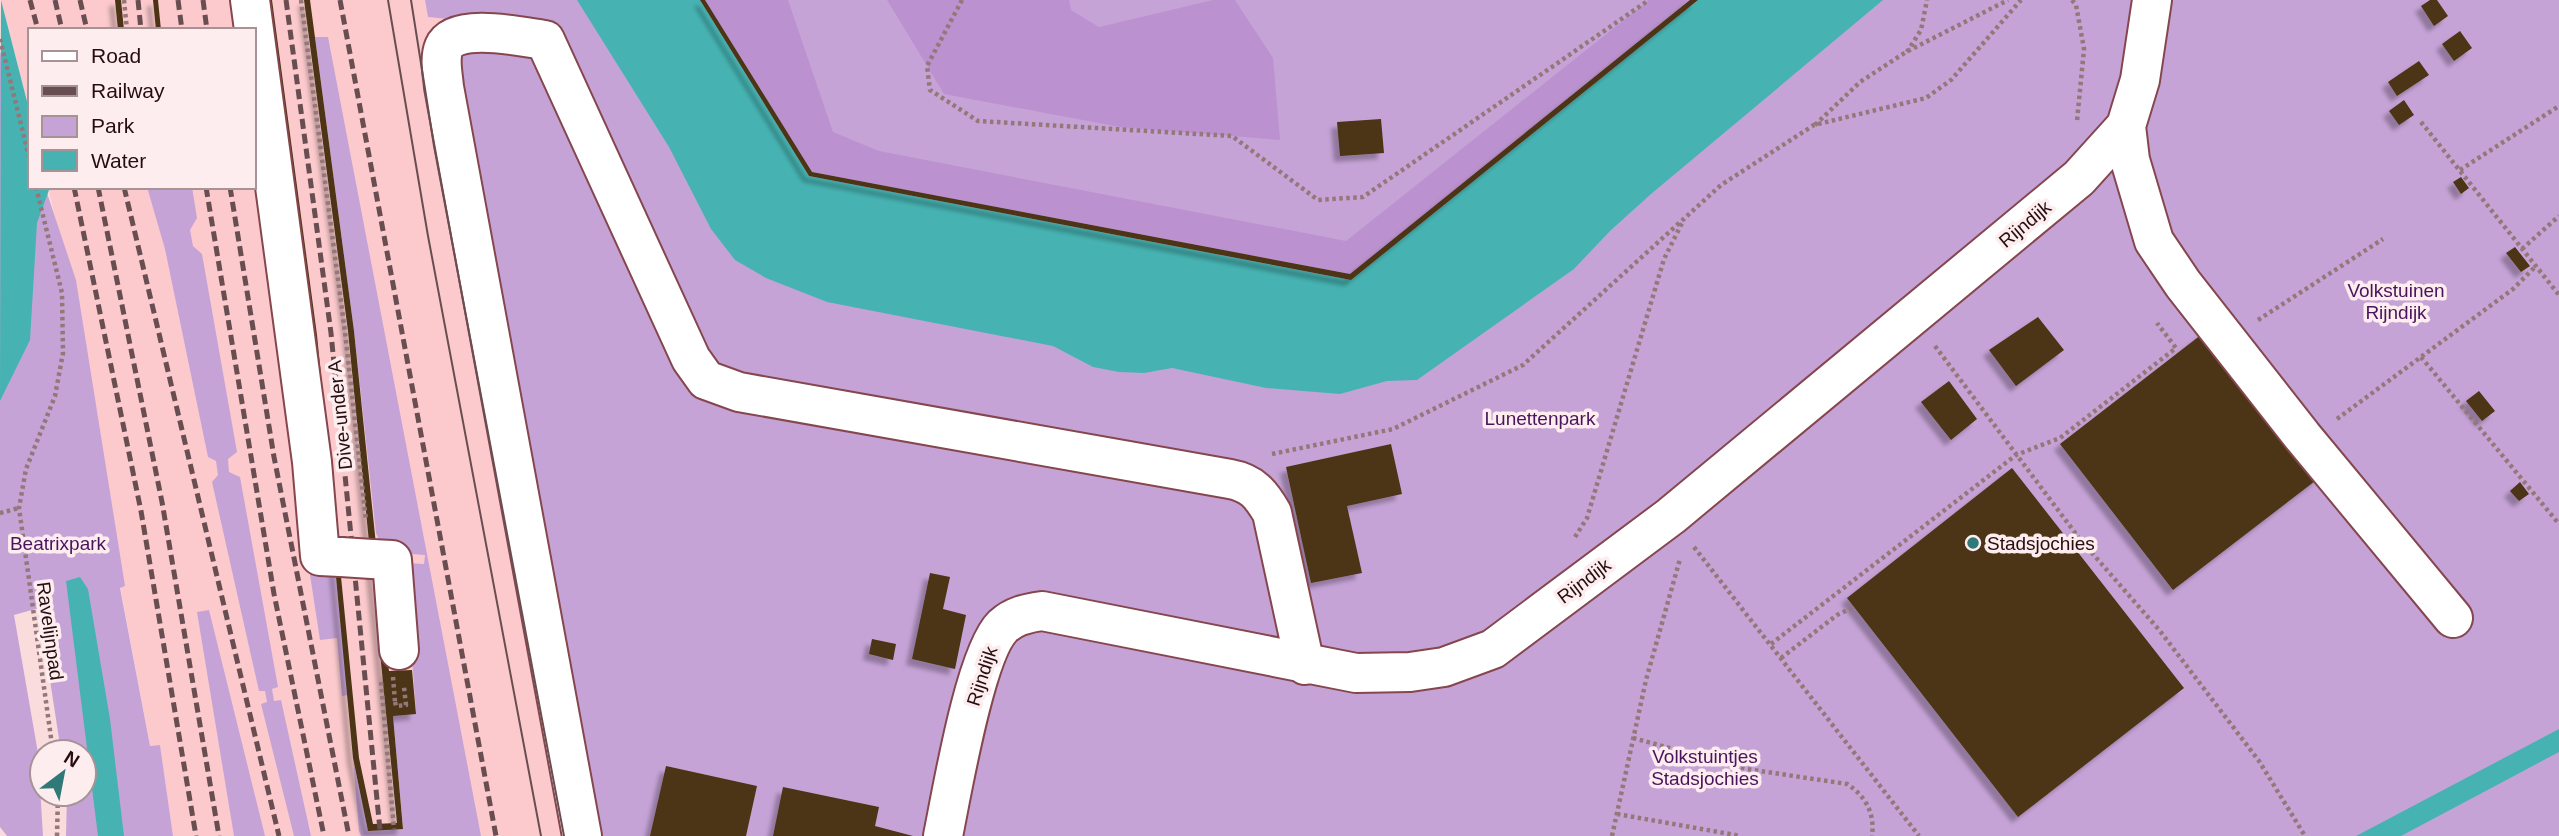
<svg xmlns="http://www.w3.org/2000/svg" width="2559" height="836" font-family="Helvetica,sans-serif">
<defs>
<filter id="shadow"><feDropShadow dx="-6" dy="6" stdDeviation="2" flood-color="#0004"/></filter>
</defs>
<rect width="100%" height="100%" fill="#fadcdd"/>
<!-- built -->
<path fill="#fccacd" d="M1,0h424l4,17 77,8 89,811h-422l-13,-91 -10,1 -72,-387 -3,-55 -27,-117h206v-157h-224v83z"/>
<!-- green -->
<path fill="#c6a3d7" d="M425,0h2134v836h-1964l-143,-771 8,-16 46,-24 -78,-8z
M315,37h13l153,799h-120l-2,-5 -6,-73 15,72 35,-2 -10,-112 23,-3 -11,-150 19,1 1,-9 -41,-3 -8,-19 -22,-202z
M0,51l30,136h15l31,93 49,306 -5,2 30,158 10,-1 13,91h-107l1,-42h17v-42h-23l-22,-144 -25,7 24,138 5,83h-36l-7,-9z
M147,187h45l5,31 -7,12 3,16 9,8 35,198 -9,7 1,13 11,5 38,210 -6,2 2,12 7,-1 30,136h-17l-33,-132 6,-2 -2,-11h-6l-47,-209 6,-7 -2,-14 -8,-4 -43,-208z
M307,555l27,2 14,138 -6,1 -5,-58 -17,2z
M209,610l56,226h-31l-37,-224z"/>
<!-- forest -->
<path fill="#bb92cf" d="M705,0h83l45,132 46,19 467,90 303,-241h41l-340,274 -538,-102z
M887,0h182l2,10 28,17 114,-27h22l38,58 7,82 -160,-13 -176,-33z"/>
<!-- water -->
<path fill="#46b3b2" d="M1,0l29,113v74h18l1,3 -12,33 -7,117 -30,61z
M577,0h123l109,176 542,104 347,-280h185l-232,194 -41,37 -36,38 -157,111 -30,1 -47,13 -74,-6 -94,-20 -28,5 -25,-1 -26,-5 -40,-21 -226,-44 -61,-24 -31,-18 -24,-31 -42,-82z
M80,577l8,12 22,130 14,117h-26l-32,-255z
M2559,729v23l-158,84h-45z"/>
<!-- building -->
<path fill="#4b3412" filter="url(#shadow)" d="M115,0h6l3,30h-6z
M153,0h5l3,30h-5z
M266,0h6l45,335 42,423 14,66 24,-1 -49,-492 -44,-331h6l44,331 35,340 23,-1 4,44 -23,2 10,113 -35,2 -15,-73 -28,-298z
M700,0h5l107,172 538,102 340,-274h8l-347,280 -542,-104z
M2430,0h7l11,16 -14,10 -13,-20z
M2460,31l12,17 -18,13 -12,-17z
M2419,61l10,14 -32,21 -9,-14z
M2404,100l10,15 -15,10 -10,-14z
M1381,119l3,34 -44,3 -3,-34z
M2461,177l8,11 -8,6 -8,-12z
M2515,247l15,19 -9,6 -15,-19z
M2038,317l26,33 -48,36 -27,-36z
M2206,331l113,147 -146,112 -113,-146z
M1949,381l28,38 -26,21 -30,-38z
M2479,391l16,20 -13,10 -16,-20z
M1391,444l11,50 -55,12 15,67 -51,10 -25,-116z
M2012,468l172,220 -166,129 -171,-219z
M2520,482l9,12 -10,7 -9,-10z
M930,573l20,4 -7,32 23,6 -11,54 -43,-10z
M872,639l24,5 -3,16 -24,-6z
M666,766l91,20 -11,50h-96z
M783,787l96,20 -4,19 38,10h-140z"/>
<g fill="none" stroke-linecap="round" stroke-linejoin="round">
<defs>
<path id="minor" d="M250,0l62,462 8,94 21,1
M2126,126l4,34 24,81 29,43 120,153 150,181
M372,559l20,1 7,90
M582,836l-138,-749c-1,-13 -5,-28 0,-40 11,-25 78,-10 101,-7l146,319 15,21 33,12 491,87c22,4 31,15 42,34l33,152
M943,836c9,-44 32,-183 60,-210 11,-10 24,-13 39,-15l314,62 54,-1 34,-5 49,-18 178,-133 408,-338 47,-52 14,-46 12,-80"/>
</defs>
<!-- minor casing -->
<use href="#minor" stroke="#85474d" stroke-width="42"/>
<!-- path -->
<path stroke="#937779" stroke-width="4.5" stroke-dasharray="3.5 3.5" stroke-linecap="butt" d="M124,0l3,30
M301,0l44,332 21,188
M962,0l-35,66 3,24 48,31 254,15 86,64 45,-3 286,-197
M2072,0l4,5 8,44 -7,72
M0,39l30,122
M1907,52l14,-22 6,-30
M2421,122l138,173
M1815,125l45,-43 46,-30 102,-52
M2460,170l99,-64
M36,187l26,106 1,60 -8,43 -29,73 -7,39 34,244
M2522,249l37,-33
M2258,320l125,-81
M1935,346l144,192 81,93 99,130 46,75
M2421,357l138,167
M2337,419l176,-130 23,-23
M1272,454l121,-25 130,-64 198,-180 93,-60 112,-27 25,-18 70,-80
M0,513l19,-5
M1575,537l12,-19 77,-259 20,-40
M1694,547l225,289
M1771,644l245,-189 44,-17 116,-90 -19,-25
M1781,658l56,-43 17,-8
M381,682l13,147
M395,702l1,4 10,-1 -2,-18
M1633,738l114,31 100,15c19,12 28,30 25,52
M1617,814l124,22
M57,836l1,-42
M1612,836l34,-156 34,-121"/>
<!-- minor -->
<use href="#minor" stroke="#fff" stroke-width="38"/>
<!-- tram -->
<path stroke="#694e51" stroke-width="2" d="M388,0l40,236 113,600
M411,0l23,146 130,690"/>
<!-- rail -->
<path stroke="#694e51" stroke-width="5" stroke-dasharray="10 5" stroke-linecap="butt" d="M30,0l8,30
M55,0l7,30
M80,0l7,30
M138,0l3,30
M178,0l4,30
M203,0l4,30
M286,0l45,333 49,497
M340,0l156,836
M74,187l67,324 55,325
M98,187l64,315 57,334
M124,187l155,649
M206,187l68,407 50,242
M230,187l44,270 75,379"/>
<defs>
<path id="minor-bridge" d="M341,557l31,2"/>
</defs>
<!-- minor-bridge casing -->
<use href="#minor-bridge" stroke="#85474d" stroke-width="42" stroke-linecap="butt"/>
<!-- path-bridge -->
<path stroke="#937779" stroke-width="4.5" stroke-dasharray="3.5 3.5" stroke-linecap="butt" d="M393,677l2,25"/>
<!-- minor-bridge -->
<use href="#minor-bridge" stroke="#fff" stroke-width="38"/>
</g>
<!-- markers -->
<circle fill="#307979" stroke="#fdedee" stroke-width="2.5" cx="1973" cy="543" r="7"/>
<g text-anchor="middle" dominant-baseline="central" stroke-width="7" stroke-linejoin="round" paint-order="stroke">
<!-- street labels -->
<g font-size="19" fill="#260d10" stroke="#fdedee">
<text transform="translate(2025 224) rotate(-40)">Rijndijk</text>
<text transform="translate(340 415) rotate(-96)">Dive-under A</text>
<text transform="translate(1584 581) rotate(-37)">Rijndijk</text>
<text transform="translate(50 631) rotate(82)">Ravelijnpad</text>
<text transform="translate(982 676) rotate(-72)">Rijndijk</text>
</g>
<!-- park labels -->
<g font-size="19" fill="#49145e" stroke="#fdedee">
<text x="2396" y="290">Volkstuinen<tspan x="2396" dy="22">Rijndijk</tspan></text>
<text x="1540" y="418">Lunettenpark</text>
<text x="58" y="543">Beatrixpark</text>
<text x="1705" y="756">Volkstuintjes<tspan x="1705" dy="22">Stadsjochies</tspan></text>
</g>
<!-- poi labels -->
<g font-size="19" fill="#260d10" stroke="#fdedee" text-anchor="start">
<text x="1987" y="543">Stadsjochies</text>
</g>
</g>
<!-- legend -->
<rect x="28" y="28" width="228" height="161" fill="#fdedee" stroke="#a79395" stroke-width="2"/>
<rect x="42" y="51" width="35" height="10" fill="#ffffff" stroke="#a79395" stroke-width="2"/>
<text x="91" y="63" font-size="21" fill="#260d10">Road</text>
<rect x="42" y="86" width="35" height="10" fill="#694e51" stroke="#a79395" stroke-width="2"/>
<text x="91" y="98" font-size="21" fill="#260d10">Railway</text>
<rect x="42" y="116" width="35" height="21" fill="#c6a3d7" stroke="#a79395" stroke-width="2"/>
<text x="91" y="133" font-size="21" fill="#260d10">Park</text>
<rect x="42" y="150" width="35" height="21" fill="#46b3b2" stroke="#a79395" stroke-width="2"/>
<text x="91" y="168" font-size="21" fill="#260d10">Water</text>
<!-- north arrow -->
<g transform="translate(63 773) rotate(32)"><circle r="33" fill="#fdedee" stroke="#a79395" stroke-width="2"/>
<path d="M0-5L12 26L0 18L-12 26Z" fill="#307979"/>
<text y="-10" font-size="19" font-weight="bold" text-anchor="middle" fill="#260d10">N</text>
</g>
</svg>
